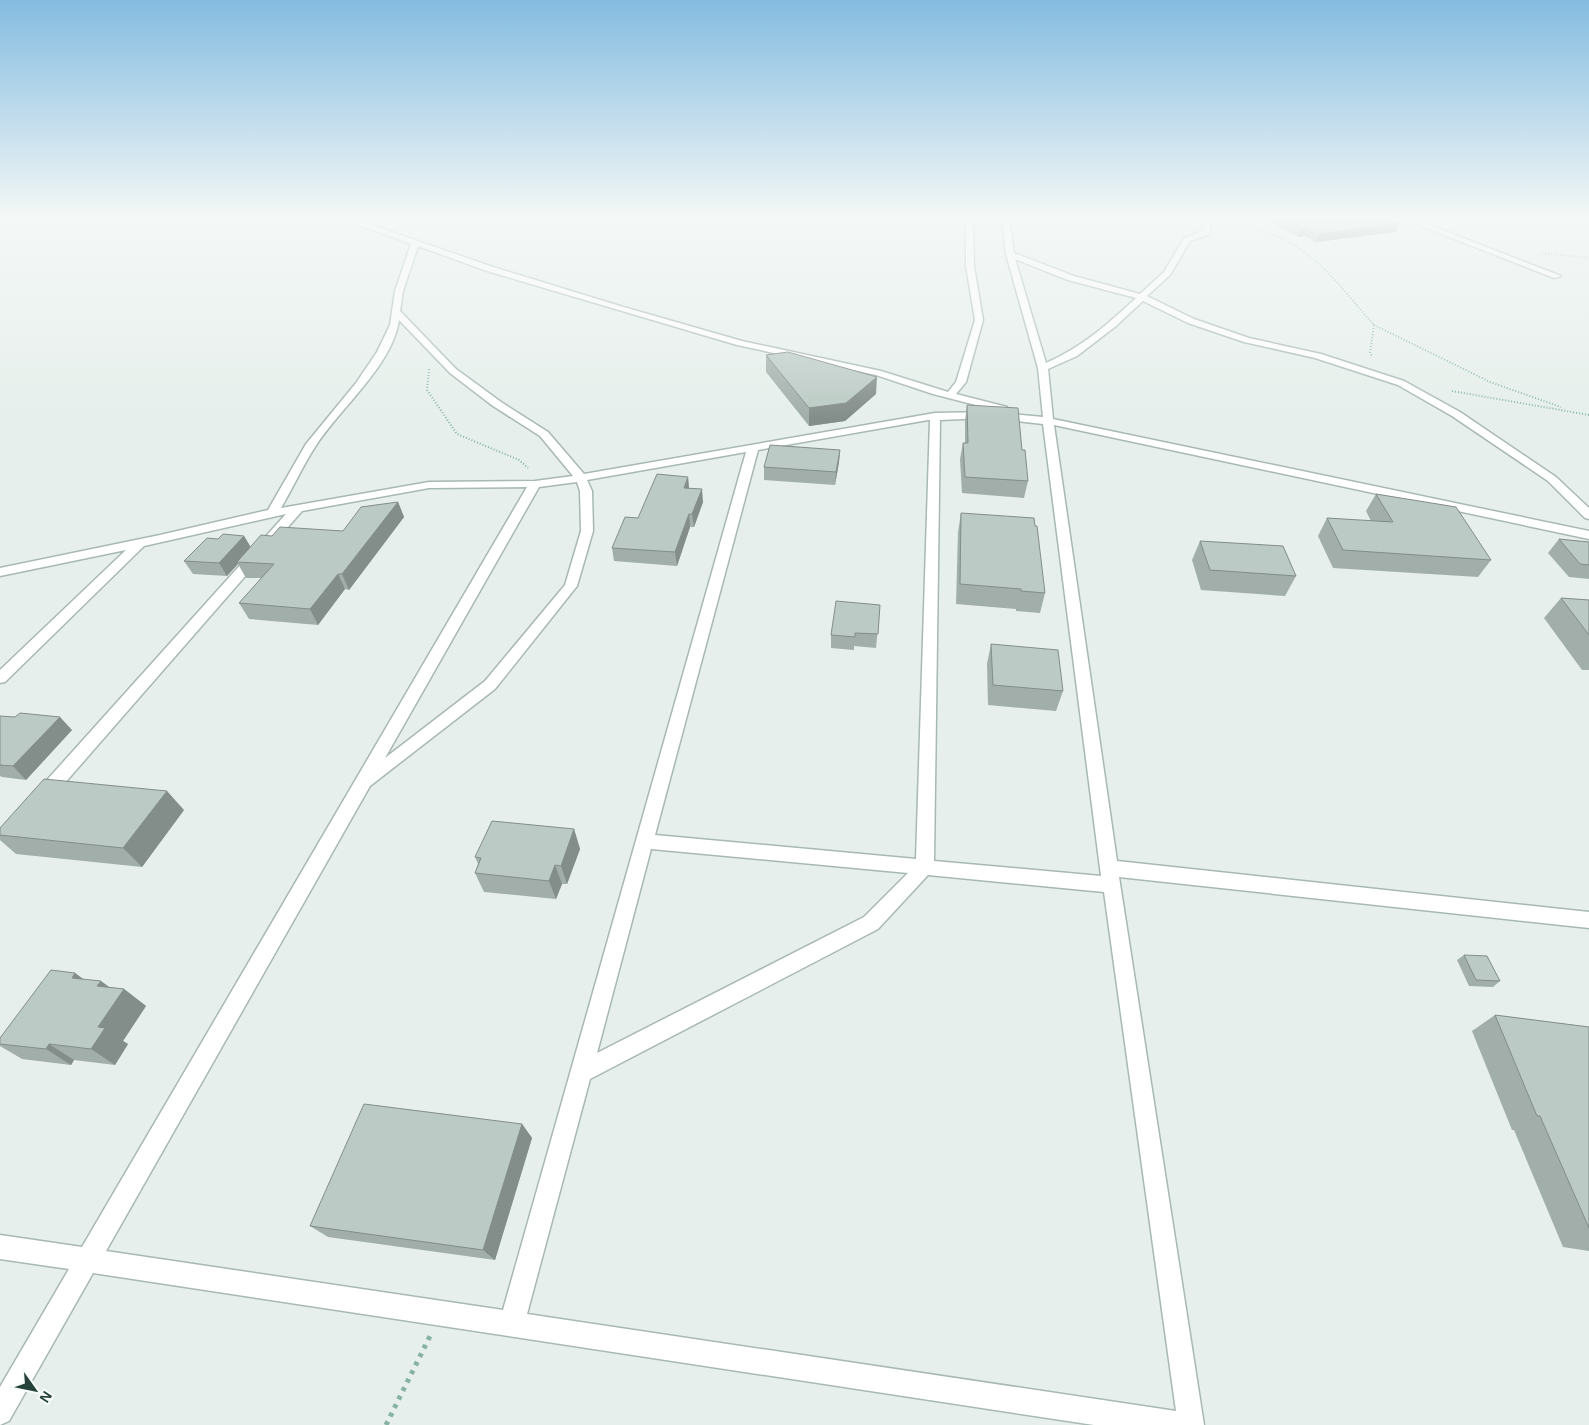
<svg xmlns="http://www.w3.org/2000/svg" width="1589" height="1425" font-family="Helvetica,sans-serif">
<rect width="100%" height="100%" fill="#e6efeb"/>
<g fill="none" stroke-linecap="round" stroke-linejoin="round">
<defs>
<path id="minor" d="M343,219h11l139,48 127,39 122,35 139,30 67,21 8,-10 19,-62 -9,-54v-47h7l1,47 9,54 -17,62 -10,12 51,13v4l-4,1 -70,-18 -57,-19 -139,-30 -250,-74 -69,-25 -15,45 -3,20 56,58 45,33 47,30 36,42 351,-61 54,-1 54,5 -5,-49 -32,-114 -4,-35h7l5,34 60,23 66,18 24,-22 20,-34 19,-7v-12h8l-1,15 -20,7 -20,34 -23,21 47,23 55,19 72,16 83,27 56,31 96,65 33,31v11l-4,-1 -37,-37 -96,-65 -54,-31 -83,-27 -71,-16 -56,-19 -45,-22 -27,25 -39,30 -29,13 5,50 536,112v8l-535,-114 63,436 472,51v16l-470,-51 85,548h-110l-1001,-152 -84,148 -9,4v-38l69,-118 -69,-10v-24l82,12 445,-760 -98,1 -127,23 -252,289 -6,2 -6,-2 -2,-5 2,-5 248,-276 -142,32 -139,136 -5,1v-13l126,-120 -126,26v-8l160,-33 108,-25 38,-66 50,-61 21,-31 13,-27 5,-34 16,-47zM1015,259l53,21 68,18c-29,27 -54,49 -90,65zM399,320l51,53 43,33 47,30 33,40 -38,5 -106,1 -148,26c12,-20 21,-41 34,-61 23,-37 78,-82 84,-127zM989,418l54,6 58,452 -167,-15 6,-441zM928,420h2l-14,439 -261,-24 103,-385zM746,452l-243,858 -397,-59 264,-465 125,-97 82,-103 16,-55 -1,-40 -5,-11zM577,482l3,9 1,40 -16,54 -80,96 -100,77 154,-271zM651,849l257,24 -44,44 -267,136zM928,875l176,17 72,519 -649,-97 63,-235 288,-150z
M1403,219h11l147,57 -7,2z"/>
</defs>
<!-- minor casing -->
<use href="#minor" stroke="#a8b8b2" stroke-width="3"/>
<!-- path-far1 -->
<path stroke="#86b3a5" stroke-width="2" stroke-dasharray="1 2" stroke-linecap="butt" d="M1233,219c28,10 57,21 80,40 23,19 41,44 61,66l-4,28 2,3
M1542,253l47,5
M1374,325l116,57 71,25
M429,369l-2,21 30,44 62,26 9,8
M1452,391l137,24"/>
<!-- path -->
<path stroke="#86b3a5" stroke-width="5" stroke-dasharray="4 5.5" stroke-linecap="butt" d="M386,1425l44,-89"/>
<!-- minor -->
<use href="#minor" fill="#fff" fill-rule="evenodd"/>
</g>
<!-- wall -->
<path fill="#a1aea9" d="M1264,219h126l6,13 -80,10 -12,-6 -6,1z
M766,355l110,39 -31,27 -36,5 -43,-54z
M967,405l55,45 6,31 -4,17 -62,-5 -2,-34 3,-16h2v-22z
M840,450l-1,12 -4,23 -71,-5v-13z
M688,477l1,11 14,14 -9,25h-4l-13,39 -63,-5 -2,-13 26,-30z
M1376,494l115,66 -13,17 -145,-9 -15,-32 9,-18 44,3 -5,-10z
M398,502l6,15 -55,73 -4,-1 -27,36 -69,-6 -10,-16 22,-25h-15l-8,-14 -11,12 -34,-2 -9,-13 34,-22 26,-3 6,11 22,-11 71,-5z
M961,513l84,80 -5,20 -24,-2v-2l-60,-5 2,-72z
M1559,539l30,3v37l-20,-2 -21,-24z
M1200,541l96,35 -11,20 -84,-6 -9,-30z
M1561,598l28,2v70h-7l-38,-52z
M880,605l-4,43 -22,-2v4l-23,-2v-13z
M991,644l72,47 -7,20 -68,-6 -1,-41z
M0,716l72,14 -46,50 -24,-3 -2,-1z
M184,810l-42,57 -126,-13 -16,-14v-12z
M574,829l6,20 -13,35h-5l-6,15 -72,-7 -9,-19 3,-9 -3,-7z
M1464,955l36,26 -7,6 -24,-1 -12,-26z
M75,973l8,6 26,8 15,2 22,17 -23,35 5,3 -13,21 -41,-5 -3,5 -49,-6 -22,-13v-8z
M1495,1015l94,12v224l-26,-4 -49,-117h-2l-40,-99z
M522,1124l10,14 -37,122 -167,-23 -18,-11z"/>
<!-- shaded-wall -->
<path fill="#838d89" d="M1400,223l-4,9 -80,10 3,-8z
M1302,228h5l-3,8 -6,1z
M877,377l-1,17 -31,27 -36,5v-18z
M840,450l-1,12 -4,23 1,-13z
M688,477l1,13 -5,-2z
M702,489l1,13 -9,25 -2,-13z
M398,502l6,15 -55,73 -7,-16z
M689,514l1,13 -13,39 -2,-14z
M244,536l8,13 -15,13 1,2 -11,12 -8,-13z
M338,574l7,15 -27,36 -8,-16z
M60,717l12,13 -46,50 -13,-14z
M167,791l17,19 -42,57 -19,-19z
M574,829l6,20 -13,35 -6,-18z
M555,865l7,19 -6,15 -7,-18z
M75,973l23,17 -26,-12z
M101,981l19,14 4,-6 22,17 -23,35 5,3 -13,21 -24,-16 7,-22 -1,-41z
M49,1044l25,16 -3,5 -25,-16z
M522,1124l10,14 -37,122 -12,-10z"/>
<!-- building -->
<path fill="#bbcac4" stroke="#838d89" d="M1283,219h107l10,4 -81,11 -12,-6h-5z
M788,352l89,25 -31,26 -37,5 -43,-53z
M967,405l51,3 4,42h3l3,31 -63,-4 -2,-34h5z
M770,445l70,5 -4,22 -72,-5z
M657,474l31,3 -4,11 18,1 -10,25h-3l-14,38 -63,-4 13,-31 13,1z
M1376,494l80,13 35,53 -148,-10 -16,-32 66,4z
M398,502l-56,72h-4l-28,35 -71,-6 35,-39 -37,-2 24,-27 11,1 8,-9 63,4 18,-24z
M961,513l73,5 1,8h2l8,67 -24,-2v-2l-61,-5z
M223,534l21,2 -25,27 -35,-2 23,-23 11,1z
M1559,539l30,3v23l-9,-1z
M1200,541l83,5 13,30 -86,-6z
M1561,598l28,2v35z
M836,601l44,4 -2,29 -23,-1v4l-24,-2z
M991,644l67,6 5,41 -70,-6z
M20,713l40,4 -47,49 -13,-1v-49l15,1z
M44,779l123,12 -44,57 -123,-13v-7z
M492,821l82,8 -13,37 -6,-1 -6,16 -74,-8 6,-15 -6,-1z
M1464,955l23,1 13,25 -24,-1z
M51,970l24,3 -3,5 29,3 -4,5 27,3 -26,38 7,1 -14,21 -42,-5 -3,5 -46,-5v-6z
M1495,1015l94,12v201l-49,-112h-3z
M364,1104l158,20 -39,126 -173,-24z"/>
<!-- sky -->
<linearGradient id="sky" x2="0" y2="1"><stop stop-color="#84bce0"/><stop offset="0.52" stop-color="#f4f8f6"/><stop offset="1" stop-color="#f4f8f6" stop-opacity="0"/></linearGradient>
<rect width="1589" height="419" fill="url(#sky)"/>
<!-- north arrow -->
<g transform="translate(35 1390) rotate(123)" stroke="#f7fbf9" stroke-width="4" paint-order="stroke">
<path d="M0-4L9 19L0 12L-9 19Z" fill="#24423a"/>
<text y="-8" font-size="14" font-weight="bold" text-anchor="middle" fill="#24423a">N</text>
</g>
</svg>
